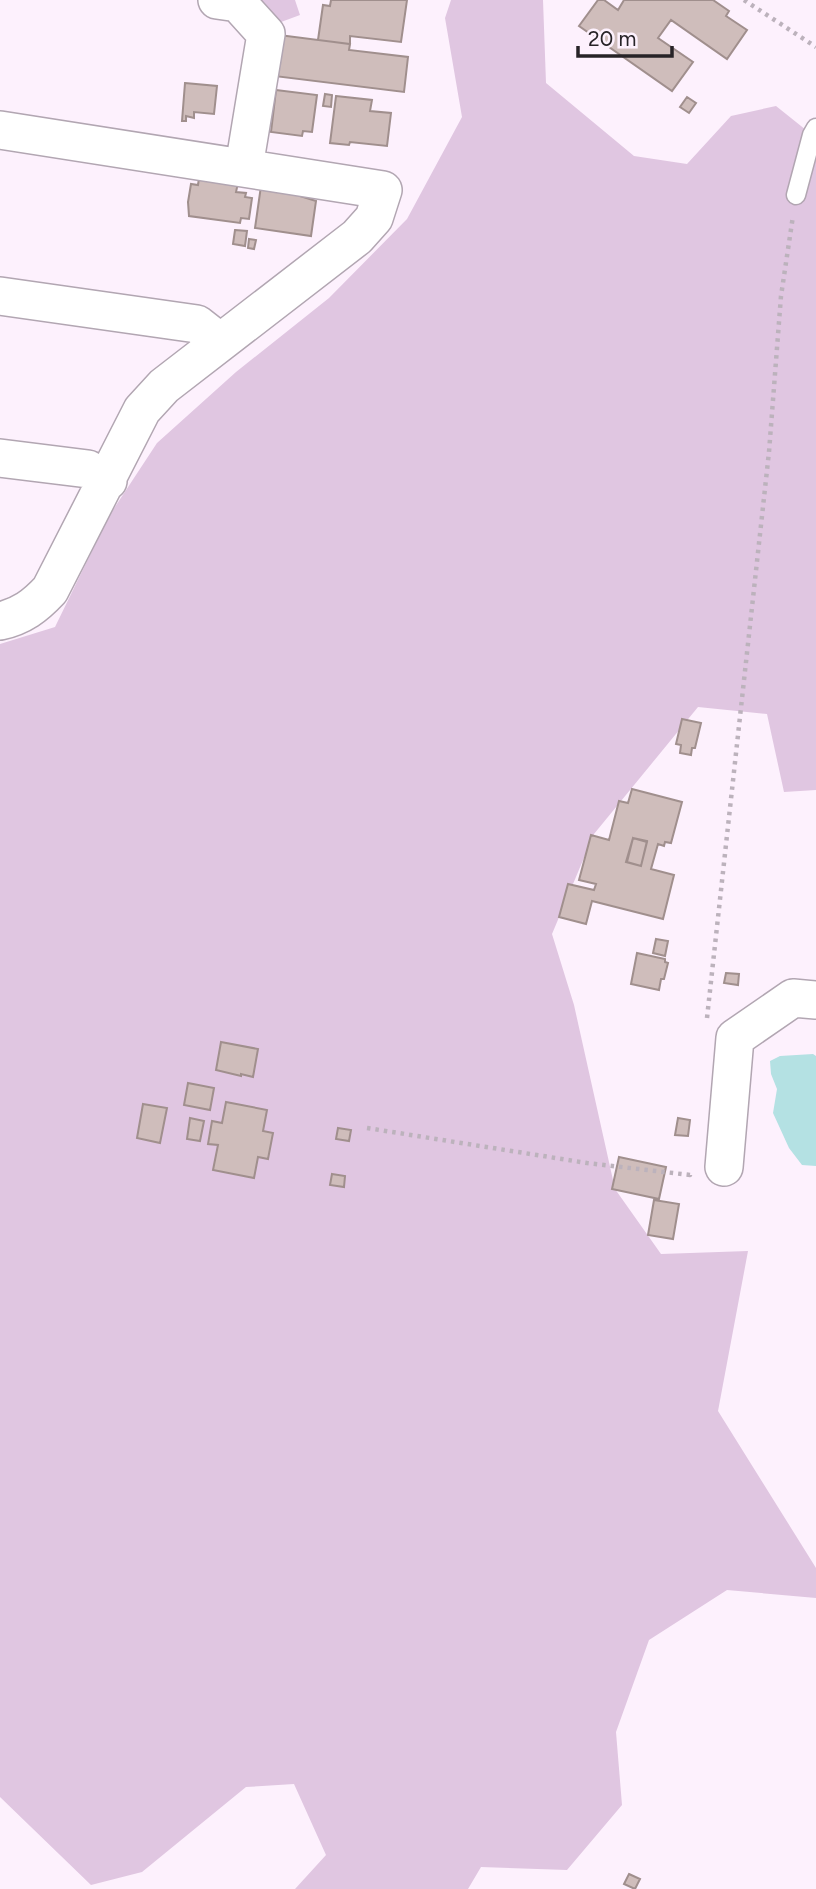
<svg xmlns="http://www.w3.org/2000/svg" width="816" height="1889" font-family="Figtree,sans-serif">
<rect width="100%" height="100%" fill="#fdf1fd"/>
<!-- green -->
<path fill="#e0c6e1" d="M244,0h51l5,15 -27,10z
M451,0h92l3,83 88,73 53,8 44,-48 45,-10 40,32v652l-32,2 -17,-78 -69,-7 -104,127 -42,100 22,71 41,184 46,65 87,-3 -30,160 98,157v30l-89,-8 -78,50 -33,92 6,73 -55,65 -86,-3 -13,22h-173l31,-34 -32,-71 -48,3 -104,85 -51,13 -91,-88v-1153l55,-17 54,-111 48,-73 79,-71 93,-74 78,-79 55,-102 -17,-99z"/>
<!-- water -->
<path fill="#b4e1e3" d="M813,1054l3,2v110l-14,-1 -13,-17 -16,-35 4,-24 -6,-15 -1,-13 10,-5z"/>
<!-- building -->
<path fill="#cfbdbb" stroke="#a08f8d" stroke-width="2" fill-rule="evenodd" d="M331,0h76l-6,42 -51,-6v8l-32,-4 5,-35 7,1z
M598,0h6l14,10 6,-10h89l16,11 -3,5 21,14 -20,29 -56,-39 -13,18 35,24 -21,29 -93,-65z
M279,35l71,9 -1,6 59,7 -4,35 -130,-16z
M185,83l32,3 -3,28 -20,-2v6l-8,-2v5h-4z
M276,90l41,5 -5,37 -9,-1 -1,5 -31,-4z
M325,94l7,1 -1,12 -8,-1z
M336,96l36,4 -2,11 21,2 -4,33 -37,-4 -1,3 -19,-2z
M687,97l9,6 -7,10 -9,-6z
M199,178l39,5 -2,9 10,1 -1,4 7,1 -3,21 -8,-1 -1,5 -51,-7 -1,-14 3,-18 7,1z
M261,186l39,6v4l16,5 -5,35 -56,-8z
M235,230l12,1 -2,15 -12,-2z
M249,239l7,1 -2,9 -6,-1z
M682,719l19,4 -6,25h-3l-1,7 -11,-2 1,-8 -5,-1z
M632,789l50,13 -11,41 -6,-1 -1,4 -6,-2 -7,25 23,6 -11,44 -71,-18 -6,23 -27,-7 9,-33 26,6 2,-6 -17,-4 12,-45 18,5 10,-39 9,2zM633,838l14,4 -6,24 -15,-4z
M633,838l14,3 -6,25 -14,-4z
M656,939l12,2 -3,15 -12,-3z
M637,953l28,6v3l3,1 -4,16h-3l-2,11 -28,-6z
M726,973l13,1 -1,11 -14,-2z
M221,1042l37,7 -5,28 -12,-3v2l-25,-6z
M188,1083l26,5 -4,22 -26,-5z
M226,1102l41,8 -4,21 10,2 -5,26 -10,-2 -4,21 -41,-8 5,-25 -10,-1 4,-23 10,2z
M143,1104l24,4 -7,35 -23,-5z
M190,1118l14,3 -4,20 -13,-2z
M678,1118l12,2 -2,16 -13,-1z
M338,1128l13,2 -2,11 -13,-2z
M619,1157l47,10 -7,32 -47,-10z
M332,1174l13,2 -1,11 -14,-2z
M654,1200l25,4 -6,35 -25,-4z
M629,1874l11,5 -5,10 -11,-5z"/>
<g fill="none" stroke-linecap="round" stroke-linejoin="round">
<defs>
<path id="service" d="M796,195l16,-60 4,-7"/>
<path id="minor" d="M217,0l21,3 28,31 -22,133
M0,130l383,60 -9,28 -17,19 -193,149 -22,24 -92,180c-15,16 -28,26 -50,31
M0,296l197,28 23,18
M0,458l88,11 20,12
M724,1167l11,-129 58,-40 23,2"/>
</defs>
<!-- service casing -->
<use href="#service" stroke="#b2a6b2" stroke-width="21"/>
<!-- minor casing -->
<use href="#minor" stroke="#b2a6b2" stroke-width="40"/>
<!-- path -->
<path stroke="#bcb2bc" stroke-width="4.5" stroke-dasharray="3.5 5" stroke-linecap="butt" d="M744,0l72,47
M707,1018l62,-566 12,-156 12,-80
M367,1128l220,35 103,12v-2"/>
<!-- service -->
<use href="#service" stroke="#fff" stroke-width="18"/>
<!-- minor -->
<use href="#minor" stroke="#fff" stroke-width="37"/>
</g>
<!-- scale -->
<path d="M578 46v10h94v-10" fill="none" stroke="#272327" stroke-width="3.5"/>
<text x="588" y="46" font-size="21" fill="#272327" stroke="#fdf1fd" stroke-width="5" paint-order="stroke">20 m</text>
</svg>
